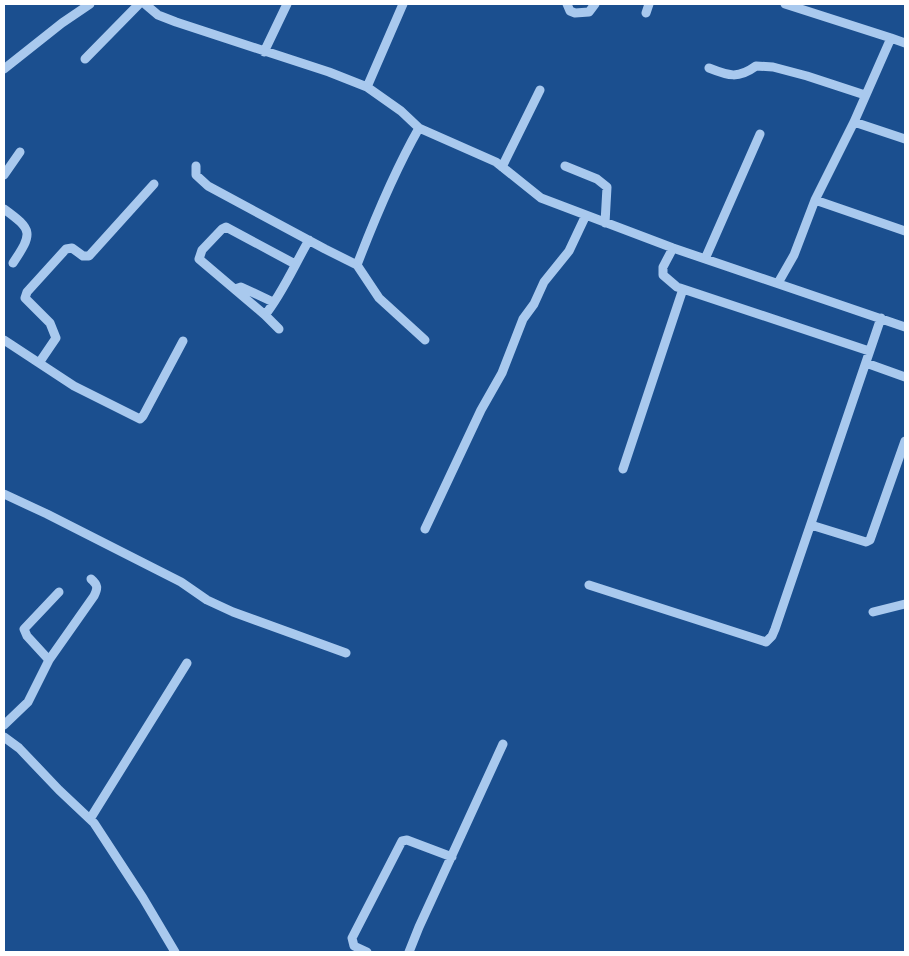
<svg xmlns="http://www.w3.org/2000/svg" width="909" height="956" font-family="Mulish,sans-serif">
<rect width="100%" height="100%" fill="#1b4f8f"/>
<g fill="none" stroke-linecap="round" stroke-linejoin="round">
<!-- minor -->
<path stroke="#a9c9ee" stroke-width="9" d="M145,4l13,11 18,7 153,50 38,15 34,24 18,17 77,34 45,36 132,50 232,79
M567,4l3,7 5,2 14,-1 6,-8
M646,13l3,-9
M891,38l14,5
M264,52l23,-48
M85,59l54,-55
M709,68c20,8 29,11 47,-2l17,1 34,9 58,19
M4,69l58,-46 28,-19
M367,87l36,-83
M854,122l51,17
M196,166v9l12,11 117,63 32,16 22,33 46,42
M565,166l32,13 10,8 -2,36
M502,167l38,-77
M4,175l16,-23
M815,200l90,31
M4,209c29,21 29,24 9,54
M673,248l-10,19v8l14,12 192,64
M705,259l55,-125
M295,264l-69,-37 -4,2 -20,21 -3,9 66,56c17,-21 30,-51 44,-75
M357,265c18,-47 37,-93 62,-137
M778,283l16,-28 21,-55 39,-78 37,-84 -106,-34
M235,289l6,-2 32,15
M265,315l14,14
M4,340l70,46 66,33 3,-3 40,-75
M39,363l17,-25 -6,-15 -25,-25 2,-6 39,-43 6,-1 11,8h6l65,-72
M866,363l39,14
M623,469l60,-180
M4,494l43,20 134,68 26,18 26,12 113,41
M811,525l55,17 4,-2 35,-99
M425,529l56,-119 21,-37 21,-54 11,-15 10,-22 25,-31 17,-36
M589,585l177,57 6,-6 3,-7 106,-311
M873,612l32,-8
M49,660l45,-64c4,-8 4,-11 -3,-17
M4,725l24,-23 21,-42 -22,-24 -3,-7 35,-37
M4,737l15,11 40,42 35,33 49,75 32,54
M90,819l97,-156
M367,952l-13,-6 -2,-8 50,-97 5,-1 45,17
M409,952l10,-25 84,-183"/>
</g>
<!-- border -->
<rect width="909" height="956" fill="none" stroke="#ffffff" stroke-width="10"/>
</svg>
